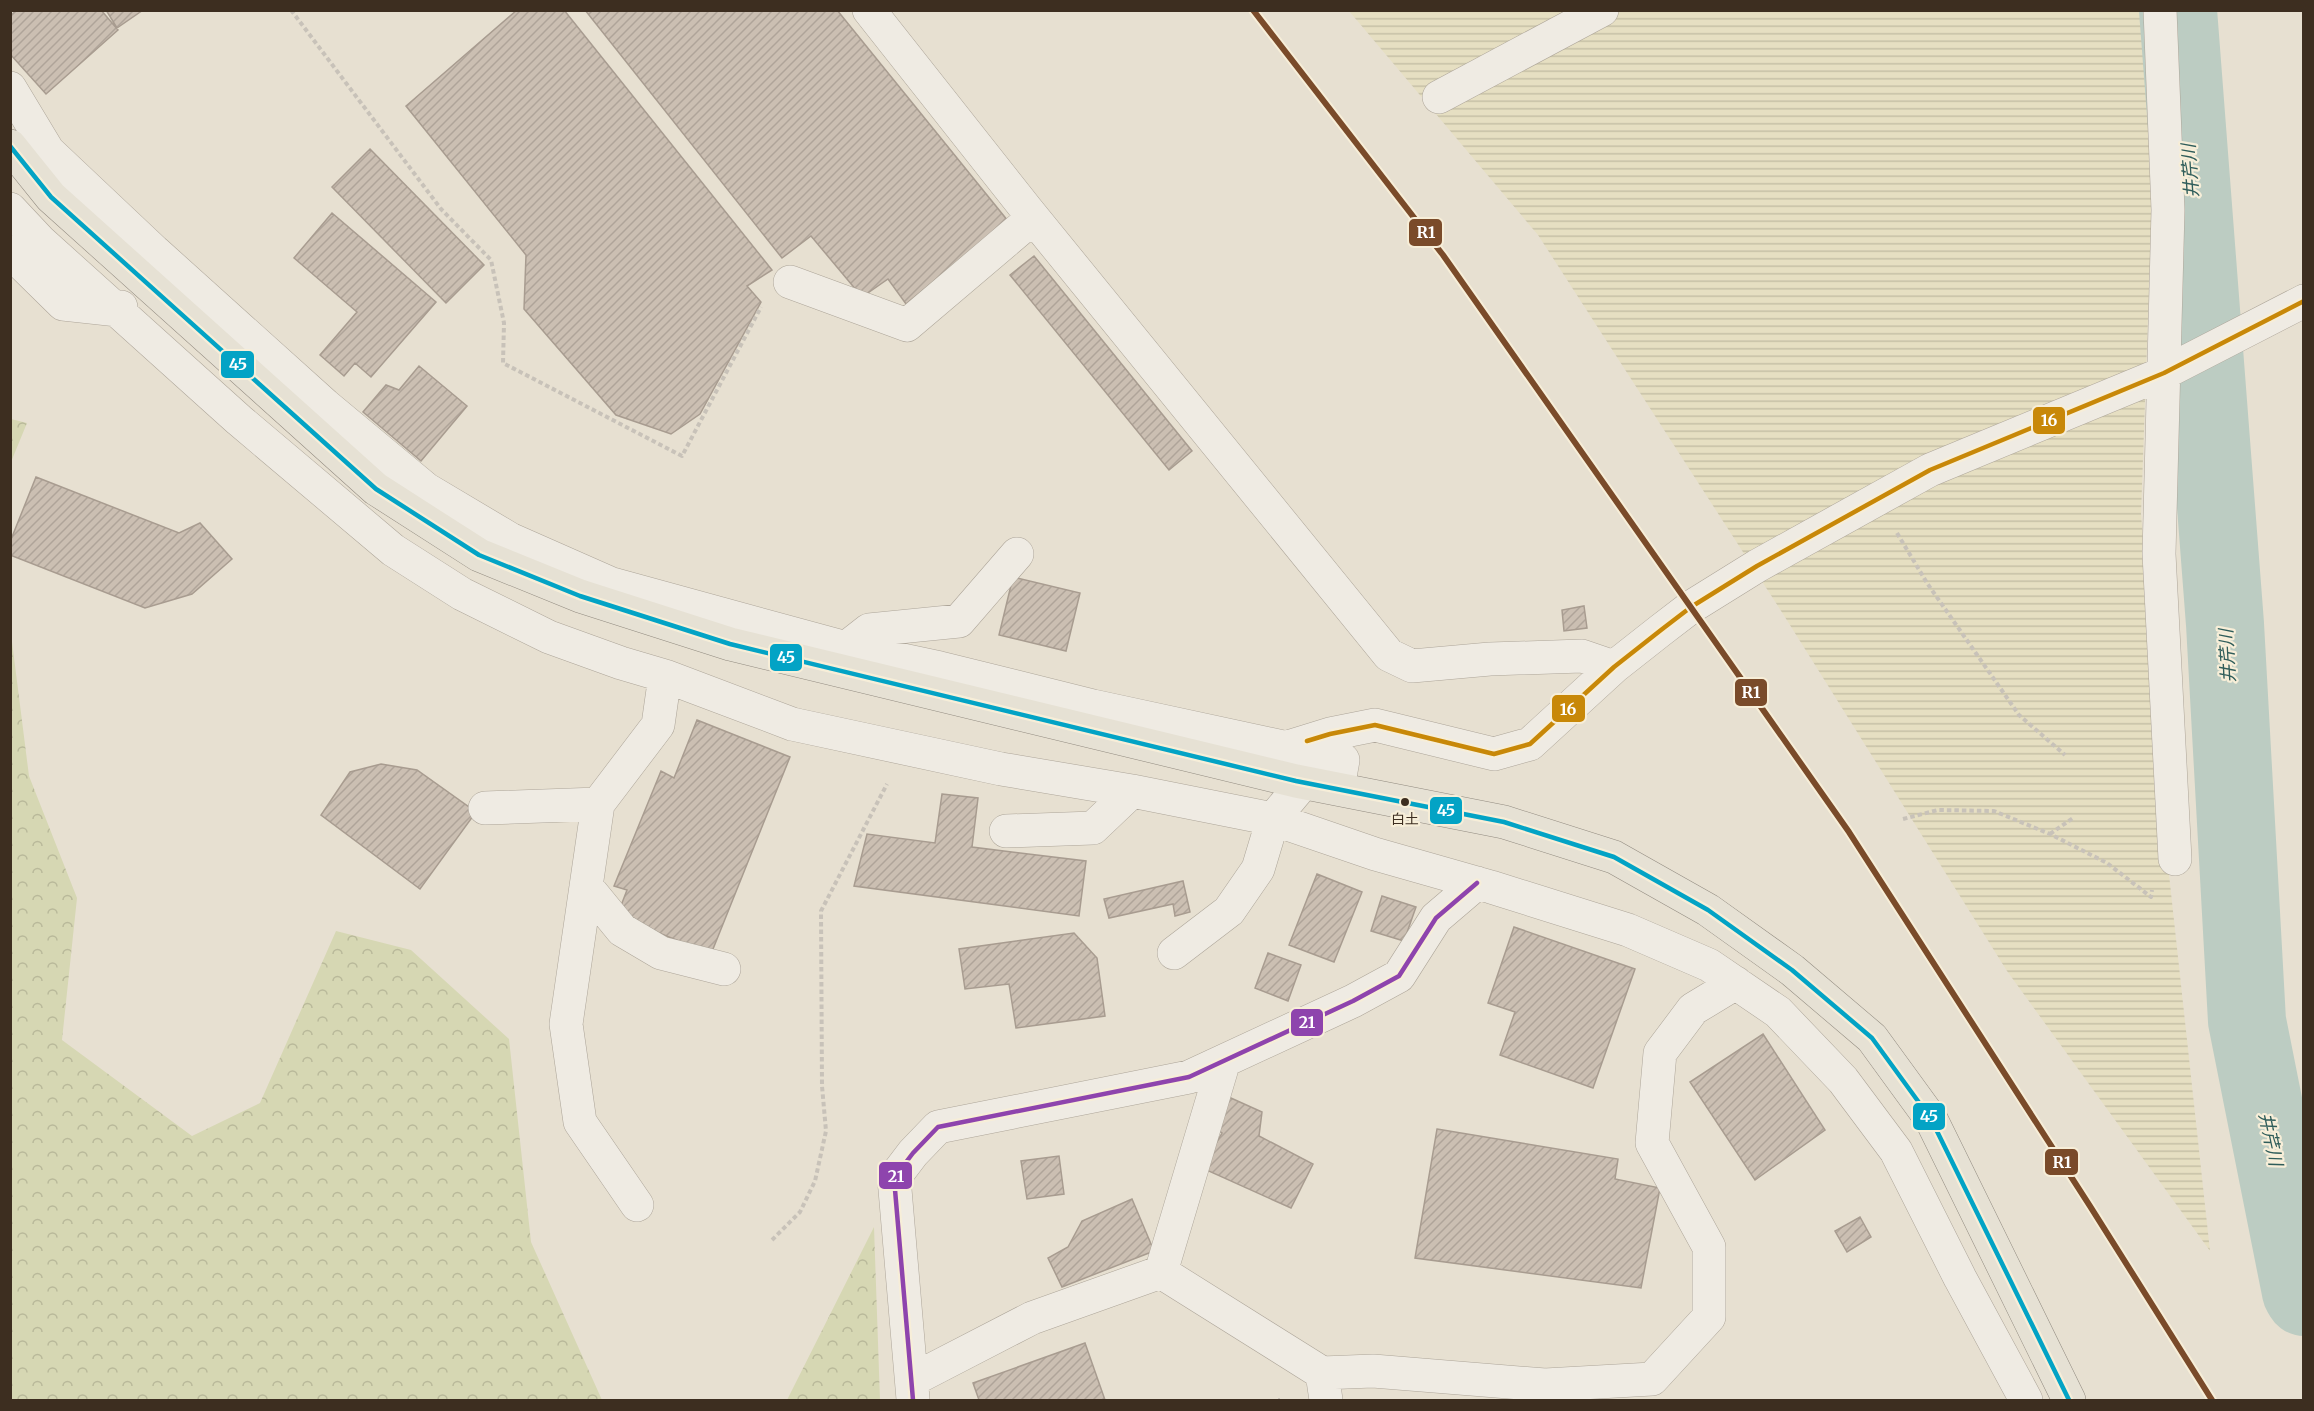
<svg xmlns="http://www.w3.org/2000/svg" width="2314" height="1411" font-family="Merriweather,'Noto Sans JP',serif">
<defs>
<pattern id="farmland-rules" width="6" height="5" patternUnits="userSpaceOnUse" patternTransform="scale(1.5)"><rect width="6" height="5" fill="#e6dfc2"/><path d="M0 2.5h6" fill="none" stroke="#c6c0a6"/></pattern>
<pattern id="forest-crowns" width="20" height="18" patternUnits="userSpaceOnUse" patternTransform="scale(1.5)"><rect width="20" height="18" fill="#d6d7b3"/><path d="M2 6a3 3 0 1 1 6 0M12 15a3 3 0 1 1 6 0" fill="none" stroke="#b9b99a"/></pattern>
<pattern id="building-hatch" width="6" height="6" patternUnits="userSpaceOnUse" patternTransform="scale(1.5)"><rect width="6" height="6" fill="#cbbfb2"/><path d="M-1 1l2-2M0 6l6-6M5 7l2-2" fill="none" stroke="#afa499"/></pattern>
</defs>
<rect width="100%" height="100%" fill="#e7e0d1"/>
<!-- farmland -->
<path fill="url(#farmland-rules)" d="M1349,11h794l13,82 -15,421 26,342 43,395 -203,-280 -224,-357 -245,-379z"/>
<!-- forest -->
<path fill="url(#forest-crowns)" d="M11,419l16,4 -16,39 -1,-43z
M10,626l19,150 48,122 -15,142 130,96 68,-33 76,-172 75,19 98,89 22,203 71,158h-591z
M874,1227l6,173h-93z"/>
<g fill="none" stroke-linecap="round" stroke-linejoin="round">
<!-- river -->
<path stroke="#bcccc2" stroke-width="78" d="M2178,10l47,614 22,397 54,271 3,5"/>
</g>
<!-- building -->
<path fill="url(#building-hatch)" stroke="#a89c90" stroke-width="1.5" d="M17,10h84l17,20 -72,64 -36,-40v-38z
M106,10h37l-26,18z
M517,10h47l208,260 -25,16 14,16 -61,112 -29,20 -55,-19 -92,-106 2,-54 -120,-149z
M585,10h252l171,211 -102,83 -18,-25 -26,18 -51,-61 -29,22z
M370,149l114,116 -38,38 -114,-116z
M332,213l104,89 -65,75 -16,-14 -11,13 -24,-21 37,-43 -63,-54z
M1034,256l158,195 -23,19 -159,-195z
M419,366l48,40 -46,55 -58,-49 23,-27 13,5z
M36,477l143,56 21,-10 32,36 -40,35 -47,14 -135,-53v-13z
M1013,577l67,16 -14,58 -67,-16z
M1584,606l3,22 -23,3 -2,-21z
M697,720l93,37 -79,197 -94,-38 10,-26 -13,-4 47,-115 13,7z
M381,764l36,6 59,42 -56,77 -99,-74 29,-43z
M942,794l36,4 -6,49 114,14 -7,55 -225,-30 13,-52 68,9z
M1317,874l45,18 -28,70 -45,-17z
M1183,881l7,31 -15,4 -2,-12 -64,14 -5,-19z
M1382,896l34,11 -12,34 -33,-10z
M1514,927l121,42 -42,119 -93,-33 15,-43 -27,-9z
M1074,933l23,25 8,58 -89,12 -7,-44 -44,5 -6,-40z
M1268,953l33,12 -13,36 -33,-13z
M1763,1034l62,96 -70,50 -65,-98z
M1222,1094l40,18 -3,24 54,28 -22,44 -89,-40 20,-35 -14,-10z
M1437,1129l181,30 -3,20 45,9 -19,100 -226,-30z
M1059,1156l5,38 -37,5 -6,-38z
M1132,1199l22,52 -92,36 -14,-29 20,-11 14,-26z
M1860,1217l11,20 -24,15 -12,-21z
M1085,1343l20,57h-126l-6,-17z"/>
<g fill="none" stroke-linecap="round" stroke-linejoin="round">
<defs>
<path id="minor" d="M869,10l158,200 362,445 23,11 78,-7 92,-3 32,11
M2160,10l8,200 -9,344 16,305
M10,88l38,63 106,100 171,154 101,84 84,50 102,45 234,64 94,20 153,38 250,54 -5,28
M1439,97l163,-87
M10,209l30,32 199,179 154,130 69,44 87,43 72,26 44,13 127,48 209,45 131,22
M10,252l53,52 55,6 3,-3
M790,282l117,43 126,-107
M846,648l23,-18 90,-9 58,-67
M1288,747l42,-13 45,-9 119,29 36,-10 84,-77 47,-37 30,-23 66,-41 173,-96 234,-97 140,-72
M1304,782l-31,37 102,35 116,33 137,43 81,35 69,47 65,68 53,71 64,127 66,122
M485,808l113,-4
M1006,831l87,-3 39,-37 141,28 -15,50 -29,42 -55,42
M586,886l36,44 39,23 63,16
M637,1205l-57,-83 -14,-98 32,-220 60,-79 7,-49
M1161,1272l63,-211
M1322,1373l4,27
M912,1380l120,-62 129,-46 161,101 51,-2 172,14 107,-6 57,-62v-70l-57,-104 8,-90 33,-44 43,-26
M913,1399l-19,-221 19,-25 25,-26 251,-50 164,-76 46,-25 37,-58 41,-35"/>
<path id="primary" d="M10,146l41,51 325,292 103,66 101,41 150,48 566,137 208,41 110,35 94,53 84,60 80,68 59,81 138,281"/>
</defs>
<!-- minor casing -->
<use href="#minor" stroke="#ada599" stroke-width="34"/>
<!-- primary casing -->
<use href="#primary" stroke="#928b80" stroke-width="34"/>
<!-- path -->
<path stroke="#c8c2b9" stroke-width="4" stroke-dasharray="4.5 3" stroke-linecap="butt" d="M291,10l150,199 50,51 13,63 -1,40 179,93 79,-149
M1897,533l30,50 92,132 46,40
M1903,819l35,-9 56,1 56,23 57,29 44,34 1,-7
M2050,834l23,-16
M772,1240l28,-28 15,-31 11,-50 -4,-45 -1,-175 66,-127
M1278,1400h2"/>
<!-- minor -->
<use href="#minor" stroke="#efebe3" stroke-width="33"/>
<!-- primary -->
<use href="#primary" stroke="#e6e1d4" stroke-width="33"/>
<defs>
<path id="bus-1" d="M10,146l41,51 325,292 103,66 101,41 150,48 566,137 208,41 110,35 94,53 84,60 80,68 59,81 138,281"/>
<path id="bus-2" d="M1307,741l23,-7 45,-9 119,29 36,-10 84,-77 47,-37 30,-23 66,-41 173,-96 234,-97 140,-72"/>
<path id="bus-3" d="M913,1400l-19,-222 19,-25 25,-26 251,-50 164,-76 46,-25 37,-58 41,-35"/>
</defs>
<!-- bus-1 casing -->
<use href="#bus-1" stroke="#f7eed8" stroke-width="9"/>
<!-- bus-2 casing -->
<use href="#bus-2" stroke="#f7eed8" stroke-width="9"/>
<!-- bus-3 casing -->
<use href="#bus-3" stroke="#f7eed8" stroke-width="9"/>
<!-- bus-1 -->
<use href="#bus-1" stroke="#03a3c5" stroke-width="4.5"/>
<!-- bus-2 -->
<use href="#bus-2" stroke="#c88808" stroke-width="4.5"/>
<!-- bus-3 -->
<use href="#bus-3" stroke="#8e44ad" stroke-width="4.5"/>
<defs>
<path id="rail-1" d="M1253,10l190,245 406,577 241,374 122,194"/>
</defs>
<!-- rail-1 casing -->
<use href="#rail-1" stroke="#f7eed8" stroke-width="10"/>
<!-- rail-1 -->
<use href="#rail-1" stroke="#7a4b2a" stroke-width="6"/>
</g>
<!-- markers -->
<circle fill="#3d2e20" stroke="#f7eed8" stroke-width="2" cx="1405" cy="802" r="5"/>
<g text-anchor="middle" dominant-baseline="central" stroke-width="4.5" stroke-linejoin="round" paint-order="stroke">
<!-- bus labels -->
<g font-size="14" fill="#3d2e20" stroke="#f7eed8">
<text x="1405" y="819">白土</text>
</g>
<!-- water labels -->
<g font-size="18" font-style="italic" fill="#2f5d5a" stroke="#f7eed8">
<text transform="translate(2190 171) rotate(-94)">井芹川</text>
<text transform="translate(2227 656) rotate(-93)">井芹川</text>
<text transform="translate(2271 1139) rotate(78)">井芹川</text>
</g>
</g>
<g stroke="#f7eed8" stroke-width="2">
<rect x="1408" y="218" width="35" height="29" rx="6" fill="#7a4b2a"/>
<rect x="220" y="350" width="35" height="29" rx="6" fill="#03a3c5"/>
<rect x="2032" y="406" width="34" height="29" rx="6" fill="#c88808"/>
<rect x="769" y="643" width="34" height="29" rx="6" fill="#03a3c5"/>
<rect x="1734" y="678" width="34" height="29" rx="6" fill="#7a4b2a"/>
<rect x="1551" y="694" width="35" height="29" rx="6" fill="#c88808"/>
<rect x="1429" y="796" width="34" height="29" rx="6" fill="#03a3c5"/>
<rect x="1290" y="1008" width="34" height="29" rx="6" fill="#8e44ad"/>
<rect x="1912" y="1102" width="34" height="29" rx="6" fill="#03a3c5"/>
<rect x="2044" y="1148" width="35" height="28" rx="6" fill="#7a4b2a"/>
<rect x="878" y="1161" width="35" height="29" rx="6" fill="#8e44ad"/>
</g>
<g font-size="16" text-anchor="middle" font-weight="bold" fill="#fff">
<text x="1426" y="238">R1</text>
<text x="238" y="370">45</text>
<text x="2049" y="426">16</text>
<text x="786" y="663">45</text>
<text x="1751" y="698">R1</text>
<text x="1568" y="715">16</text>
<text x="1446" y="816">45</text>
<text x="1307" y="1028">21</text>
<text x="1929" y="1122">45</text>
<text x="2062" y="1168">R1</text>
<text x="896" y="1182">21</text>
</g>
<!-- border -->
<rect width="2314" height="1411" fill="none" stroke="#3d2e20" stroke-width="24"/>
</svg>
